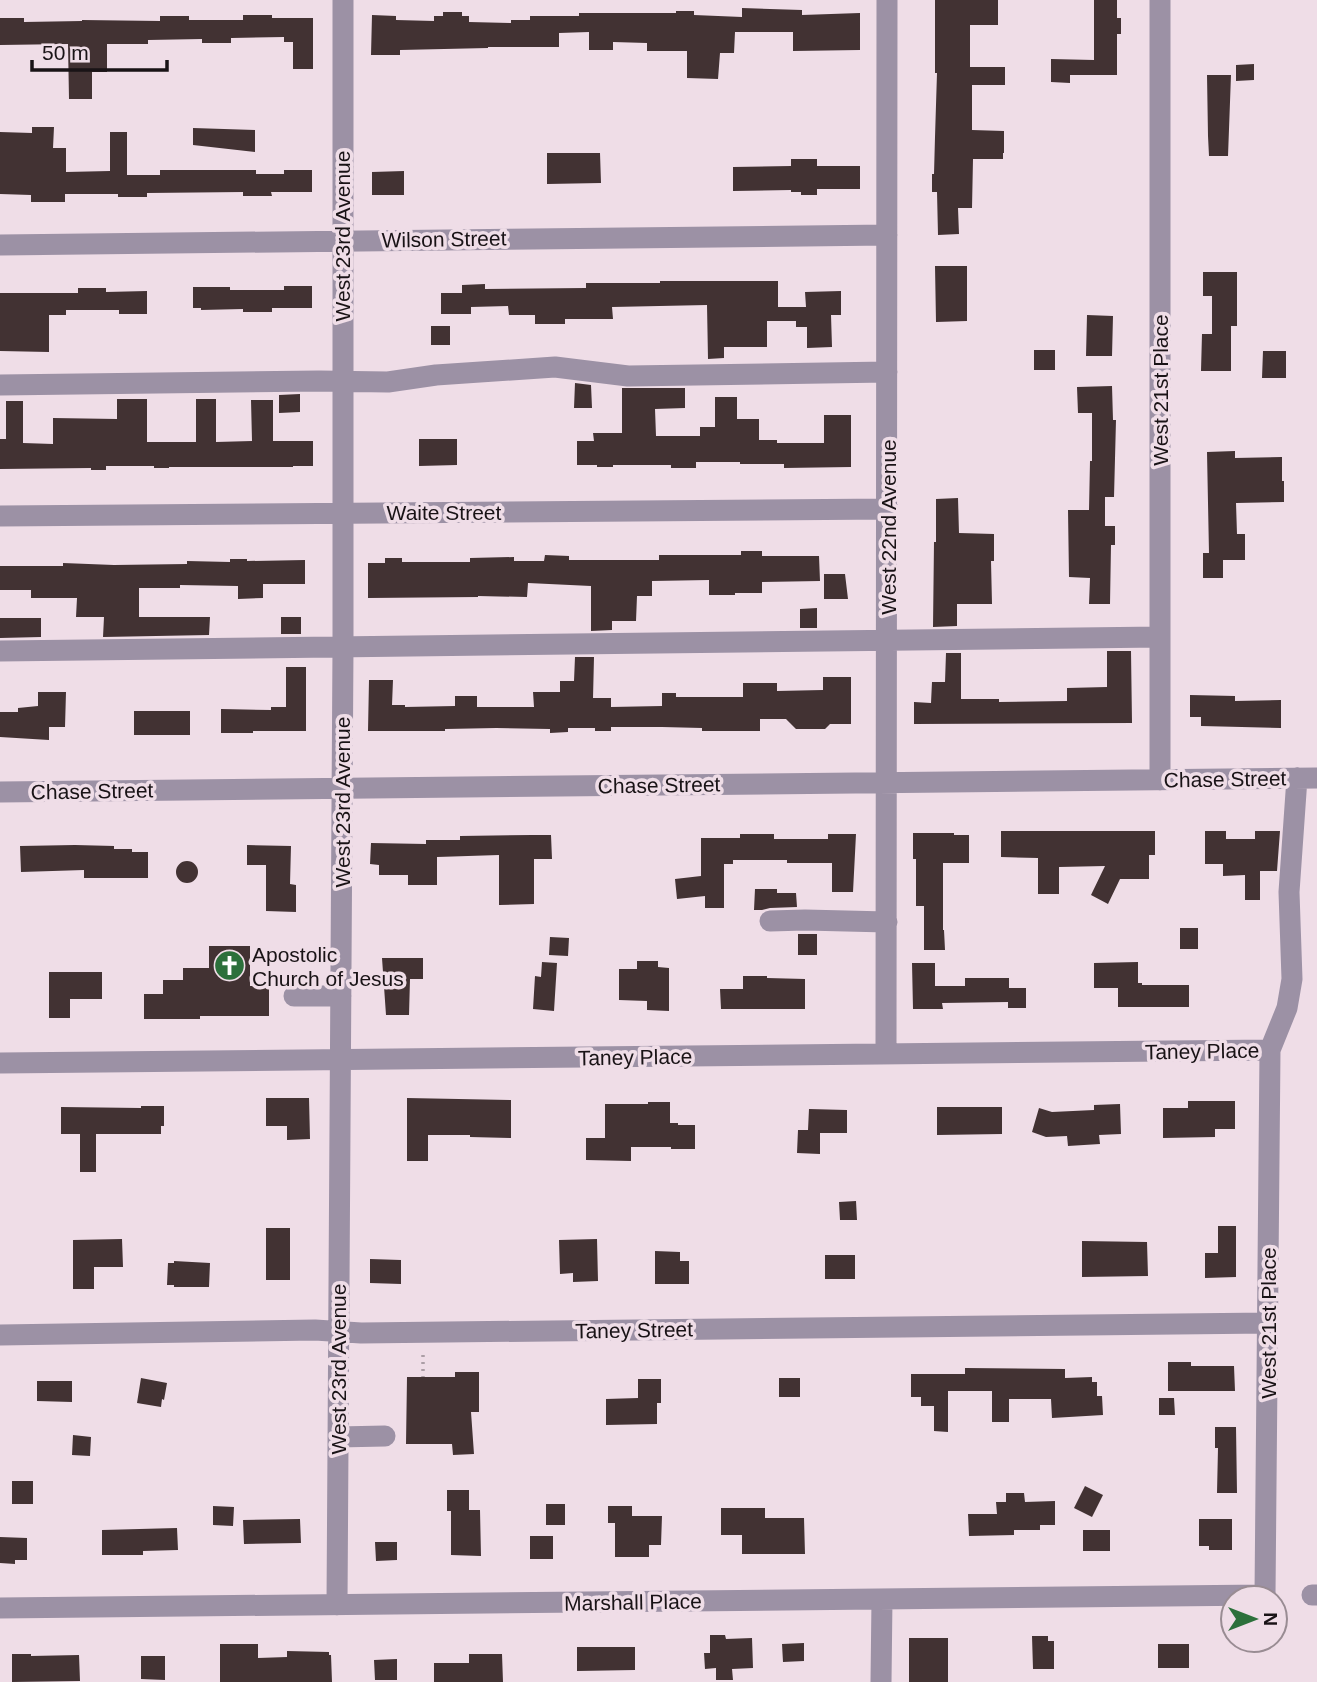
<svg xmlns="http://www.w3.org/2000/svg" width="1317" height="1682" font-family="Arial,sans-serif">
<rect width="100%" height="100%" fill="#efdde7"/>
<!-- building -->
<path fill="#423233" d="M935,0h63v25h-28v42h35v18h-33v45l32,1v22h-1v6h-30l-1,49h-14l1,26 -21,1 -1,-43h-5v-18h2l1,-37 2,-64h-2z
M1094,0h23v18h4v16h-4v41h-47v8l-19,-1v-23l43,1z
M742,8l60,2v5l58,-2v37l-67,1v-19h-58l-1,21h-14l-2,26 -31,-1v-27h-40v-8l-34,-1v8h-24v-18l-30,1v14h-71v1l-88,2v5h-29l1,-40 24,1v4l38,1v-5h9v-4h19v4h7v6l42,1v-3h19v-4h49v-3h97v-2h18v4l48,2z
M243,15h29v3h41v51h-20v-27h-9v-5l-53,1v5h-29v-4l-54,1v4h-41v28h-15v27h-23l-1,-55 -68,1v-27h24v4l58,-1v-1l78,1v-5h29v4h54z
M1254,64v16l-18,1v-16z
M1207,75h24l-3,81h-19l-1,-20z
M32,127h22l-1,21h13v24l44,-1v-39h17v43h33v-5h96v4h28v-4h28v22h-41l1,4h-29v-4l-96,1v4h-29v-3h-53v8h-34v-7l-31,-1v-62l32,1z
M193,128l62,2v22l-62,-7z
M547,153h53l1,30 -54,1z
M791,159h26v7h43v23h-43v6h-16v-3h-10v-2l-58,1v-24l58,-1z
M404,171v24h-32v-23z
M935,266h32v55l-31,1z
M1203,272h34v54h-6v45h-30l1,-37h10v-38h-9z
M660,281h118v26h28l-1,-15 36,-1v24h-10l1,32 -25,1v-21h-11v-6h-29v26h-43v11l-16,1 -1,-54 -95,2 1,12h-48v5h-30v-9h-26l-1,-9 -37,1v7h-30v-21h21v-8l23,-1v5l101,-1v-5h74z
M284,286h28v22h-40v4h-29v-3l-42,1v-2h-8v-21h37v3h54z
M78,288h28v4l41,-1v23h-28v-4h-53v5h-17v37l-49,-1v-58h78z
M1087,315l26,1 -1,40h-26z
M431,326h19v19h-19z
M1034,350h21v20h-21z
M1263,351h23v27h-24z
M575,383l16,2 1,23h-18z
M1112,386l1,34h3l-2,77h-9v29h10v19h-4l-1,59h-21l1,-26 -21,-1 -1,-67h21l1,-49h2v-48h-14l-1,-26z
M622,388h63v20l-30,1 1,27h44v-9h15v-30h22v22h22v21h18v3h47v-28h27v52l-67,1v-4h-44v-2h-44v6h-25v-3h-58v2h-16v-2h-20v-24h17l-1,-8h29z
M300,394v18l-21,1v-18z
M117,399h30v43h49v-43h20v43l36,-1 -1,-41h22v41h40v25h-20v1h-124v1h-15v-2h-48v4h-15v-2l-91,1v-30h6v-38h17v42l30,1v-26l64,1z
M419,439h38v26l-38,1z
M1235,451v7l47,-1v24h2v21l-48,1 1,31h8v26h-22v18h-20v-25h6l-2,-101z
M958,498l1,35 35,1v27h-3l1,43h-35v22l-24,1 1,-85h2v-43z
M741,551h21v5h57l1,25 -58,1v11h-27v2h-26v-15l-57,1v15h-15l-1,25h-24v9l-21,1v-45l-63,-3 -1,14 -49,-1v1l-110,1v-35h17v-5h17v4h68v-4l44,-1v4h30l1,-6 24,1v4h90v-5h82z
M230,559h17v2l58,-1v24h-42v14l-25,1v-13l-58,-1v3h-41v29h71l-1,18 -106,2 1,-20h-28l1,-19h-46v-8h-31v-24h63v-3l51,2 73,-1v-3l43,1z
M824,574h21l3,25h-24z
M817,608v20h-17v-19z
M281,617h20v17h-20z
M0,618h41v19l-41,1z
M1107,651h24l1,72 -218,1v-22l17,1 1,-21h13l1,-29h15v46h38v3l68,-1v-13l40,-1z
M575,657h19l-1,41h18v9l51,-1v-13h14v4h67v-14h34v8l46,-1v-13h28v47h-21l-5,5h-29l-10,-10h-26v12h-58v-3l-40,-1h-51v4h-16v-3h-27v4l-18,1v-4l-54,-1 -51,1v2h-77l1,-51h24l-1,25h13v2l50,-1v-10h22v11h57l-1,-15h27v-11h14z
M286,667h20v64h-53v2h-32v-24l50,1v-3h15z
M38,692h28l-1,35h-16v13l-49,-3v-25h18v-4l20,-2z
M1190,695l45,1v5l46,-1v28l-80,-2v-9h-11z
M134,711h56v24h-56z
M1001,831h154v24h-6v24h-29l-12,25 -17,-9 14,-29 -46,1v27h-21v-36l-37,-1z
M1205,831h21v8h29v-8h25l-3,40h-17v29h-15v-25l-22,1v-12h-18z
M913,833h41v2h15v28h-26v67h1l1,20h-21v-44h-8v-47h-3z
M740,834h34v5h54v-5h28l-3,58h-21v-29h-45v-3h-54v4h-9v44h-19v-12l-28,3 -2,-20 26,-3v-38h39z
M532,835h19l1,24h-18v45l-35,1v-50l-62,2v28h-29v-10h-29v-10l-9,-1 1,-21 55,1v-4h34v-4z
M75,845l39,1v3h18v3h16v26h-64v-8l-63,2 -1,-26z
M247,845l44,1 -1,38 6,1v27l-30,-1v-46h-19z
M176 872a11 11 0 1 1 22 0a11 11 0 1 1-22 0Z
M755,889h22v4h19l1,14 -27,1 -8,2h-8z
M1180,928h18v21h-18z
M798,934h19v21h-19z
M550,937l19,1 -1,18 -19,-1z
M209,946h41v40h19v30h-69v3h-56v-25h19v-14h20v-12h26z
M382,958h41v21h-13l-1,36h-23z
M637,961h21v6l11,1v43l-22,-1v-9l-28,-1v-31h18z
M542,962l15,1 -3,48 -21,-2 2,-33 6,1z
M1138,962v21h4v2h47v22h-71v-19h-24v-25z
M912,963h23v23h30v-8h44v10h17v20h-18v-6l-66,1 1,6h-30z
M49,972h53v27h-32v19h-21z
M743,976h24v2l38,1v30h-84l-1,-20h23z
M266,1098h43l1,41 -23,1v-14h-21z
M407,1098l104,2v38l-41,-1v-2h-42v26h-21z
M1188,1101h47v28h-20v8l-52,1v-30h25z
M648,1102h22v21h8v2h17v24h-24v-2h-40v14l-45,-1v-22h19v-34h43z
M1120,1104l1,30 -22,1 1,9 -32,2 -1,-10 -21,1 -14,-5 7,-24 13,4 42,-2v-5z
M141,1106h23v20h-3v8h-65v38h-16v-38h-19v-27l80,1z
M937,1107h65v27l-65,1z
M809,1109l38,1v23h-27v21l-23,-1 1,-23h10z
M856,1201l1,19h-17l-1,-18z
M1218,1226h18v51l-31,1v-25h13z
M266,1228h24v52h-24z
M122,1239l1,28h-29v22h-21v-49z
M597,1239l1,42 -25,1v-9l-13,1 -1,-34z
M1082,1241l65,1 1,34 -66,1z
M655,1251l25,1v9h9v23h-34z
M825,1255h30v24h-30z
M370,1259l31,1v24l-31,-1z
M174,1261l36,2 -1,24h-35v-2h-7l1,-22h6z
M1168,1362h23v4h43l1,25h-67z
M965,1368l100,1v9l27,-1v5h5v14h5l1,19 -51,3 -1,-19h-42v23h-17v-31h-44v41l-14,-1v-25h-13v-9h-10v-23h54z
M455,1372h24v40h-8l3,42 -21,1 -1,-11h-46l1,-67h48z
M141,1378l26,5 -3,17 -2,-1 -1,8 -24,-4z
M779,1378h21v19h-21z
M638,1379h23v24h-4v21l-51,1v-26l32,-1z
M37,1381h35v21l-35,-1z
M1159,1398h15l1,17h-16z
M1215,1427h21l1,66h-20l1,-45h-3z
M73,1435l18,2 -1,19 -18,-1z
M12,1481h21v23h-21z
M1085,1486l18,9 -11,22 -18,-9z
M447,1490h22v20h11l1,46 -30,-1v-44h-4z
M1006,1493h18l1,9 30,-1v24h-15v5h-26v5l-45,1 -1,-22h29l-1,-12h10z
M546,1504h19v21h-19z
M213,1506l21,1 -1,19 -20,-1z
M608,1506h24v10h30l-1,29h-12v12h-34v-34h-7z
M721,1508h44v10h39l1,36h-63v-19h-21z
M300,1519l1,24 -57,1 -1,-24z
M1199,1519h33v31h-23v-4h-10z
M177,1528l1,22 -35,1v4h-41v-25z
M1083,1530h27v21h-27z
M530,1536h23v23h-23z
M0,1537l27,1v22h-12v4l-15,-1z
M375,1542h22v18l-21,1z
M710,1635h15l1,4 26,-1 1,30 -21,1 1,11h-17v-12l-11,1 -1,-16h6z
M1032,1636h16v5h6v28h-21z
M909,1638h39v44h-39z
M804,1643v18l-21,1 -1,-18z
M220,1644h38v14l29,-1v-6l42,1v3h2l1,27h-112z
M1158,1644h31v24h-31z
M577,1647h58v23l-58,1z
M12,1654h19v2l48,-1 1,26 -68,1z
M469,1654h33l1,28h-69v-19h35z
M141,1656h24v24l-24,-1z
M397,1659v21h-22l-1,-20z"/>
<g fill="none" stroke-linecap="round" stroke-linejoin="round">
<!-- path -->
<path stroke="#ab9da5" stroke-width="3.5" stroke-dasharray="2 5" stroke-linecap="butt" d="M423,1355v22"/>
<!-- minor -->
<path stroke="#9c91a5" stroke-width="21" d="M1160,0v780
M0,245l887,-10
M0,385l319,-4 69,1 48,-7 119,-8 73,9 259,-4
M0,516l888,-7
M0,651l1160,-14
M0,792l1317,-14
M770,921l35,-1 82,2
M294,996h47
M886,1054l1,-1054
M0,1063l1270,-13
M0,1335l315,-5 46,3 907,-10
M338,1437l47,-1
M1312,1595h5
M337,1605l6,-958v-647
M0,1608l1265,-13 5,-545 17,-42 5,-29 -3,-87 8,-114
M881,1682l1,-83"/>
</g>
<!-- icons -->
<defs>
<symbol id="church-disc" viewBox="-11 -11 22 22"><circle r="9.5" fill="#2c703b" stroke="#efdde7"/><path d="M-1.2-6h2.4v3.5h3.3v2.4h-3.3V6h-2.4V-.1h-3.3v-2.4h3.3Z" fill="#fff"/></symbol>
</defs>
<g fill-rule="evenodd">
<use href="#church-disc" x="212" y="948" width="35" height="35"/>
</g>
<g text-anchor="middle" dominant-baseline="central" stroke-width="7" stroke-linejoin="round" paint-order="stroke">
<!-- street labels -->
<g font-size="21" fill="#191316" stroke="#efdde7">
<text transform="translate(342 236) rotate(-90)">West 23rd Avenue</text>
<text transform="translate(444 239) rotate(-1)">Wilson Street</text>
<text transform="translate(1160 390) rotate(-90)">West 21st Place</text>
<text x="444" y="512">Waite Street</text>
<text transform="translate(888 527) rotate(-90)">West 22nd Avenue</text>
<text transform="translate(1225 779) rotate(-1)">Chase Street</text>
<text transform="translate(659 785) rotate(-1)">Chase Street</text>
<text transform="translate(92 791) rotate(-1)">Chase Street</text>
<text transform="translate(342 802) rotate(-90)">West 23rd Avenue</text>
<text transform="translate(1202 1051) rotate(-1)">Taney Place</text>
<text transform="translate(635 1057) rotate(-1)">Taney Place</text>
<text transform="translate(1268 1323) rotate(-90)">West 21st Place</text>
<text transform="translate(634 1330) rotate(-1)">Taney Street</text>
<text transform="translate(338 1369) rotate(-90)">West 23rd Avenue</text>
<text transform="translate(633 1602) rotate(-1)">Marshall Place</text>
</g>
<!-- poi labels -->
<g font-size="21" fill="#191316" stroke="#efdde7" text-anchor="start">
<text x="252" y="954">Apostolic<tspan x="252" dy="24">Church of Jesus</tspan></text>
</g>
</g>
<!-- north arrow -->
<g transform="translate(1254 1619) rotate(90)"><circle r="33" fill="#efdde7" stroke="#998c93" stroke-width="2"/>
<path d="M0-5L12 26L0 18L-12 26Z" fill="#2c703b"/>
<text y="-10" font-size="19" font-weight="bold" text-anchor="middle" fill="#191316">N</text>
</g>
<!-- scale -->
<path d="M32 60v10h135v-10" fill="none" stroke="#191316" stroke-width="3.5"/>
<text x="42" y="60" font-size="21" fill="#191316" stroke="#efdde7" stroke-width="5" paint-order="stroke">50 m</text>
</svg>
